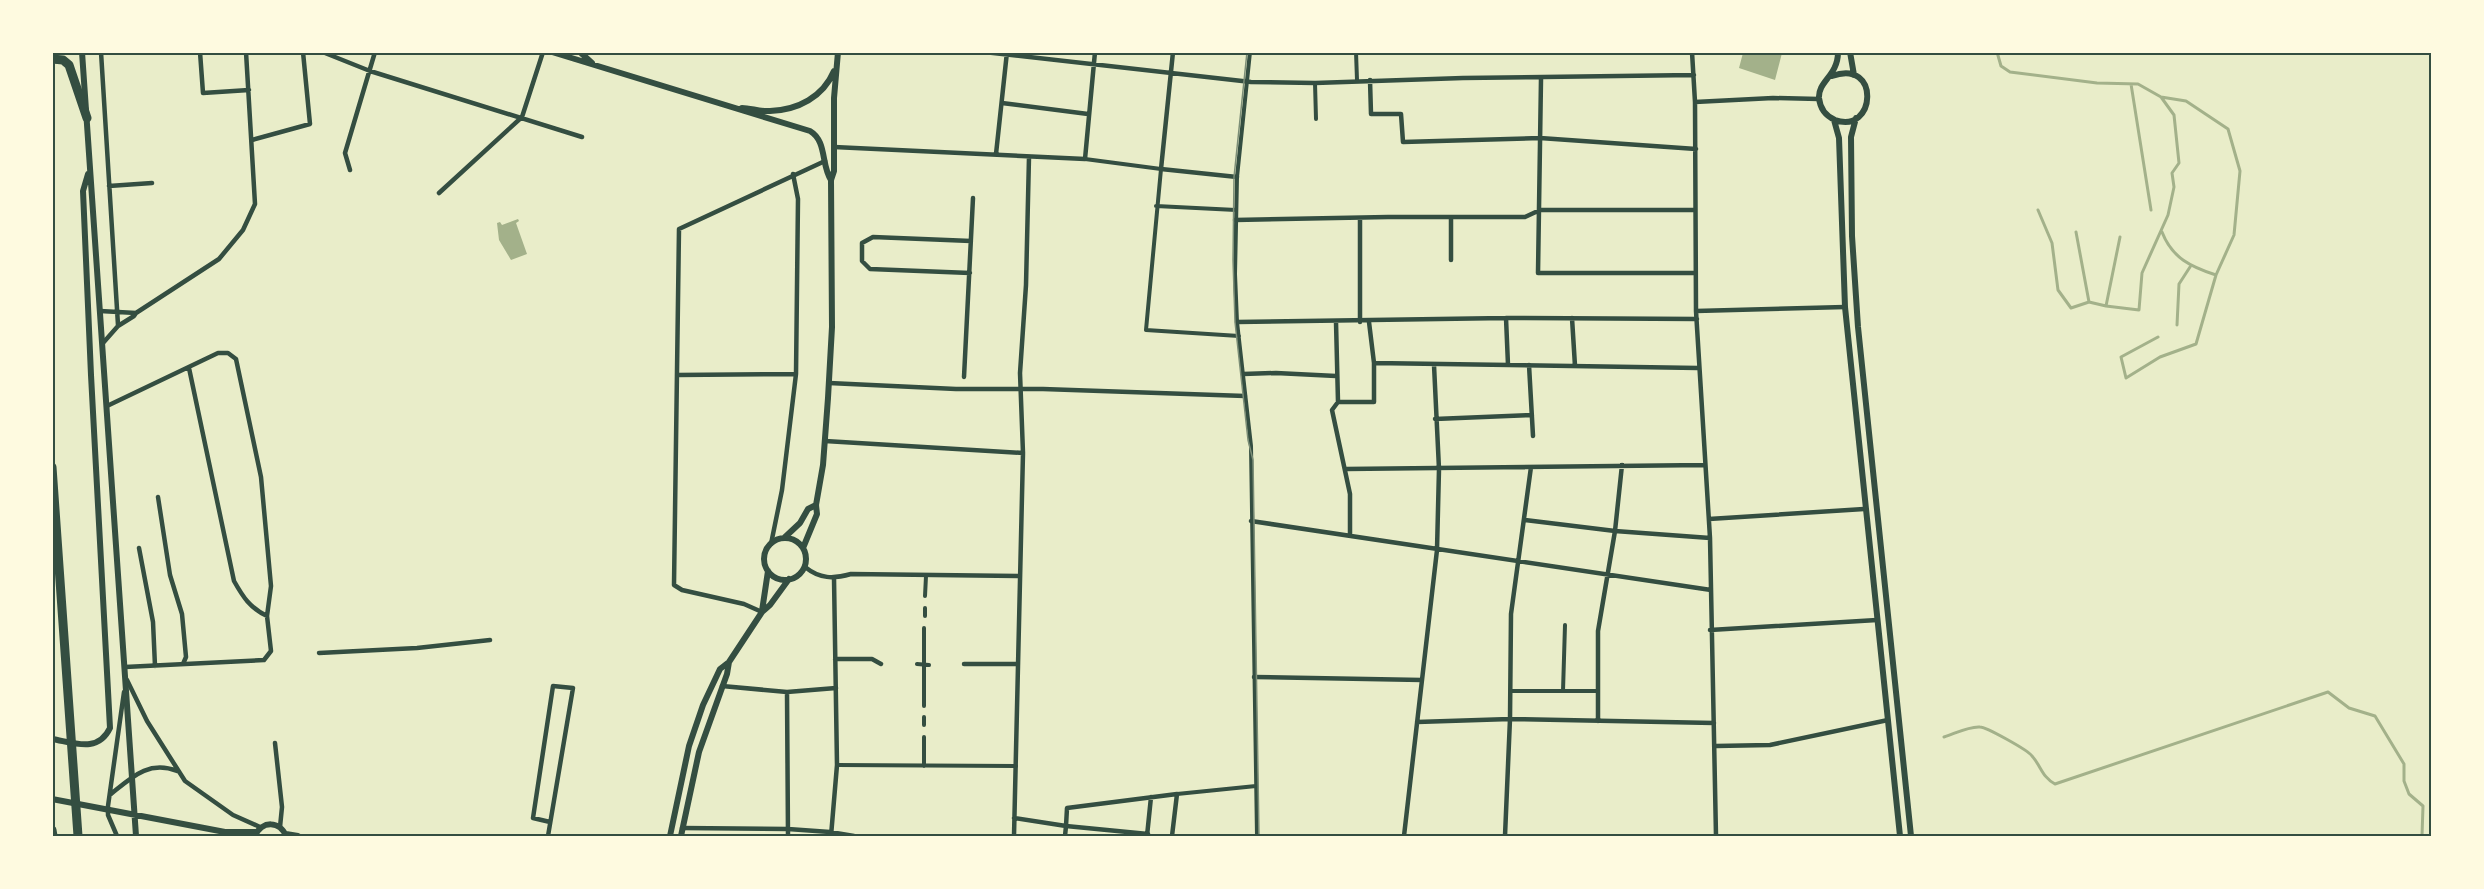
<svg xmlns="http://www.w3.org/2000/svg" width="2484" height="889" font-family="'Asap Condensed',sans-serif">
<rect width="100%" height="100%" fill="#e9edc9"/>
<!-- water -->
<path fill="#a3b18a" d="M1743,53h39l-7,27 -36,-12z
M518,219l1,2 -3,2 11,31 -16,6 -12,-20 -2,-17 3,-1 2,3z"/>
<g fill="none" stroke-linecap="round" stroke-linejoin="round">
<!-- stream -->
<path stroke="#a3b18a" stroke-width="3" d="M1997,52l4,14 9,6 87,11 41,1 23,13 13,18 5,48 -7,10 2,14 -6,28 -26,58 -3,37 -33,-4 14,-69
M2131,84l20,126
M2038,210l14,33 6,47 13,18 18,-6
M2076,232l13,70 17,4
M2162,232c10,26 29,35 54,43
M2177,325l2,-41 11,-17
M2158,337l-37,20 5,21 34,-21 36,-13 20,-69 18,-40 6,-64 -12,-42 -42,-28 -25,-4
M1944,737c10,-3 25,-11 36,-10 6,0 48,23 52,29 9,10 10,21 23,28l273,-92 21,16 26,8 29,48v17l5,13 14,12 -1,30"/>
<!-- pedestrian -->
<path stroke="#344e41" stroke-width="4" d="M1250,52l-13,125 -2,97 2,48 14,124 6,390
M1356,52l1,28
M1315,83l1,36
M1085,159l76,10 -15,161 93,6
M1156,206l80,4
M925,596l1,-20
M925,616v-8
M917,664l12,1
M1511,691h87
M1563,691l2,-66
M924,706v-78
M924,717v8
M837,765l179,1
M924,766v-29
M1177,794l79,-8"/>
<!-- minor -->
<path stroke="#344e41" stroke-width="4.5" d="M101,52l17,273
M200,52l3,41 46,-3
M984,52l267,30 64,1 148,-5 231,-3
M1173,52l-12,117 76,8
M1692,52l3,50 1,209 14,227 6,298
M325,53l45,18 212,66
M1541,79l-3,194h157
M1370,80l1,34h30l2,28 137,-4 156,11
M1695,102l78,-4 46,1
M1002,103l86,11
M252,140l58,-16 -7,-72
M834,147l251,12 10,-107
M996,154l11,-102
M350,170l-5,-17 30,-101
M109,186l43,-3
M439,193l83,-76 21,-65
M1451,217v43
M1360,218v104
M1235,220l153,-3h137l15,-7h155
M970,273l-100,-4 -8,-8v-18l11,-6 98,4
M100,311l36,2
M1696,311l149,-4
M1506,318l2,47
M1572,318l3,48
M1237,322l269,-4 191,1
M1336,322l2,80h36v-39l-5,-41
M103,343l15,-17 16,-10 2,-3 83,-54 24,-29 12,-26 -9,-152
M1374,363l324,5
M1529,365l4,71
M189,368l45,213c9,16 16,27 33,35
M1243,374l33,-1 60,3
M677,375l119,-1
M964,377l9,-179
M829,383l127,6h87l202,7
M1338,402l-6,8 18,84v42
M107,406l111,-53h10l8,6 25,118 10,109 -4,30 4,35 -7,9 -139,7
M1435,419l97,-4
M825,441l198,12
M1346,469l359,-4
M158,497l12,78 12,39 4,43 -3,7
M1709,519l155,-10
M1525,520l90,11 95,7
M1251,521l460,69
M771,544l11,-54 14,-116 2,-175 -5,-25
M139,548l14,74 2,44
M805,567c15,12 28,12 46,7l169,2
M762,612l-18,-8 -62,-14 -8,-5 5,-356 146,-68
M1710,630l167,-10
M319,653l98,-5 73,-8
M835,659h37l9,5
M964,664h54
M1254,677l168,3
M127,680l20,41 38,60 48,34 27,12
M722,686l65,6 49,-4
M787,692l1,144
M1598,721v-90l17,-100 7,-66
M1417,722l93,-3 204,4
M275,743l7,64 -2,20
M1716,746l54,-1 118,-25
M111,794c21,-17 38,-34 66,-23
M1014,818l52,8 -1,10
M682,828l106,1 42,3 24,4
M1148,834l-82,-8 1,-18 110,-14 -5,42
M117,836l-9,-21v-9l16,-114
M548,836l25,-148 -20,-2 -20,132 17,4
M831,836l6,-71 -3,-187
M1014,836l9,-383 -3,-80 6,-88 3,-128
M1147,836l4,-39
M1404,836l33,-286 2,-81 -5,-104
M1505,836l5,-117 1,-105 20,-147"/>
<!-- tertiary -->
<path stroke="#344e41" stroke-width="6" d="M82,52l54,784
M552,52l258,79c17,10 11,34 21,49
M580,52l12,11
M1850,52l4,23
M1832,76c49,-18 44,59 3,44 -9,-4 -15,-12 -16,-22 -1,-17 19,-22 19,-46
M742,108c9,0 18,4 28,3 28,-1 53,-14 64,-40
M1856,118l-5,19 1,99 6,91 53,509
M1834,120l5,18 6,169 55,529
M784,538l16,-15 8,-14 8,-4
M764 559a21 21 0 1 1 42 0a21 21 0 1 1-42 0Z
M803,548l14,-34 -1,-9 7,-40 5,-67 4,-71 -1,-147 3,-9v-73l4,-46
M762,611l6,-40
M52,739c23,4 46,14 58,-11l-19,-353 -8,-184 5,-17
M52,799l173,33h31
M286,834l12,2
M255,836c7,-16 25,-15 31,0
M670,836l19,-90 14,-41 17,-36 9,-7 33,-50 8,-7 19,-26
M681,836l18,-84 28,-78 2,-12"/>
<!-- motorway -->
<path stroke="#344e41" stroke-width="9" d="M52,59l11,1 6,5 18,53
M52,467l26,369
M52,830l1,6"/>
<!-- tram -->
<path stroke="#7c8e77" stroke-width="1.5" d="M1247,52l-13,125 -1,83 2,62 13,118 5,20 6,376"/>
</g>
<!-- border -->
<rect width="2484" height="889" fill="none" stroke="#fefae0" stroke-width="108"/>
<rect x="54" y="54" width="2376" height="781" fill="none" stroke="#344e41" stroke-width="2"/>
</svg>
